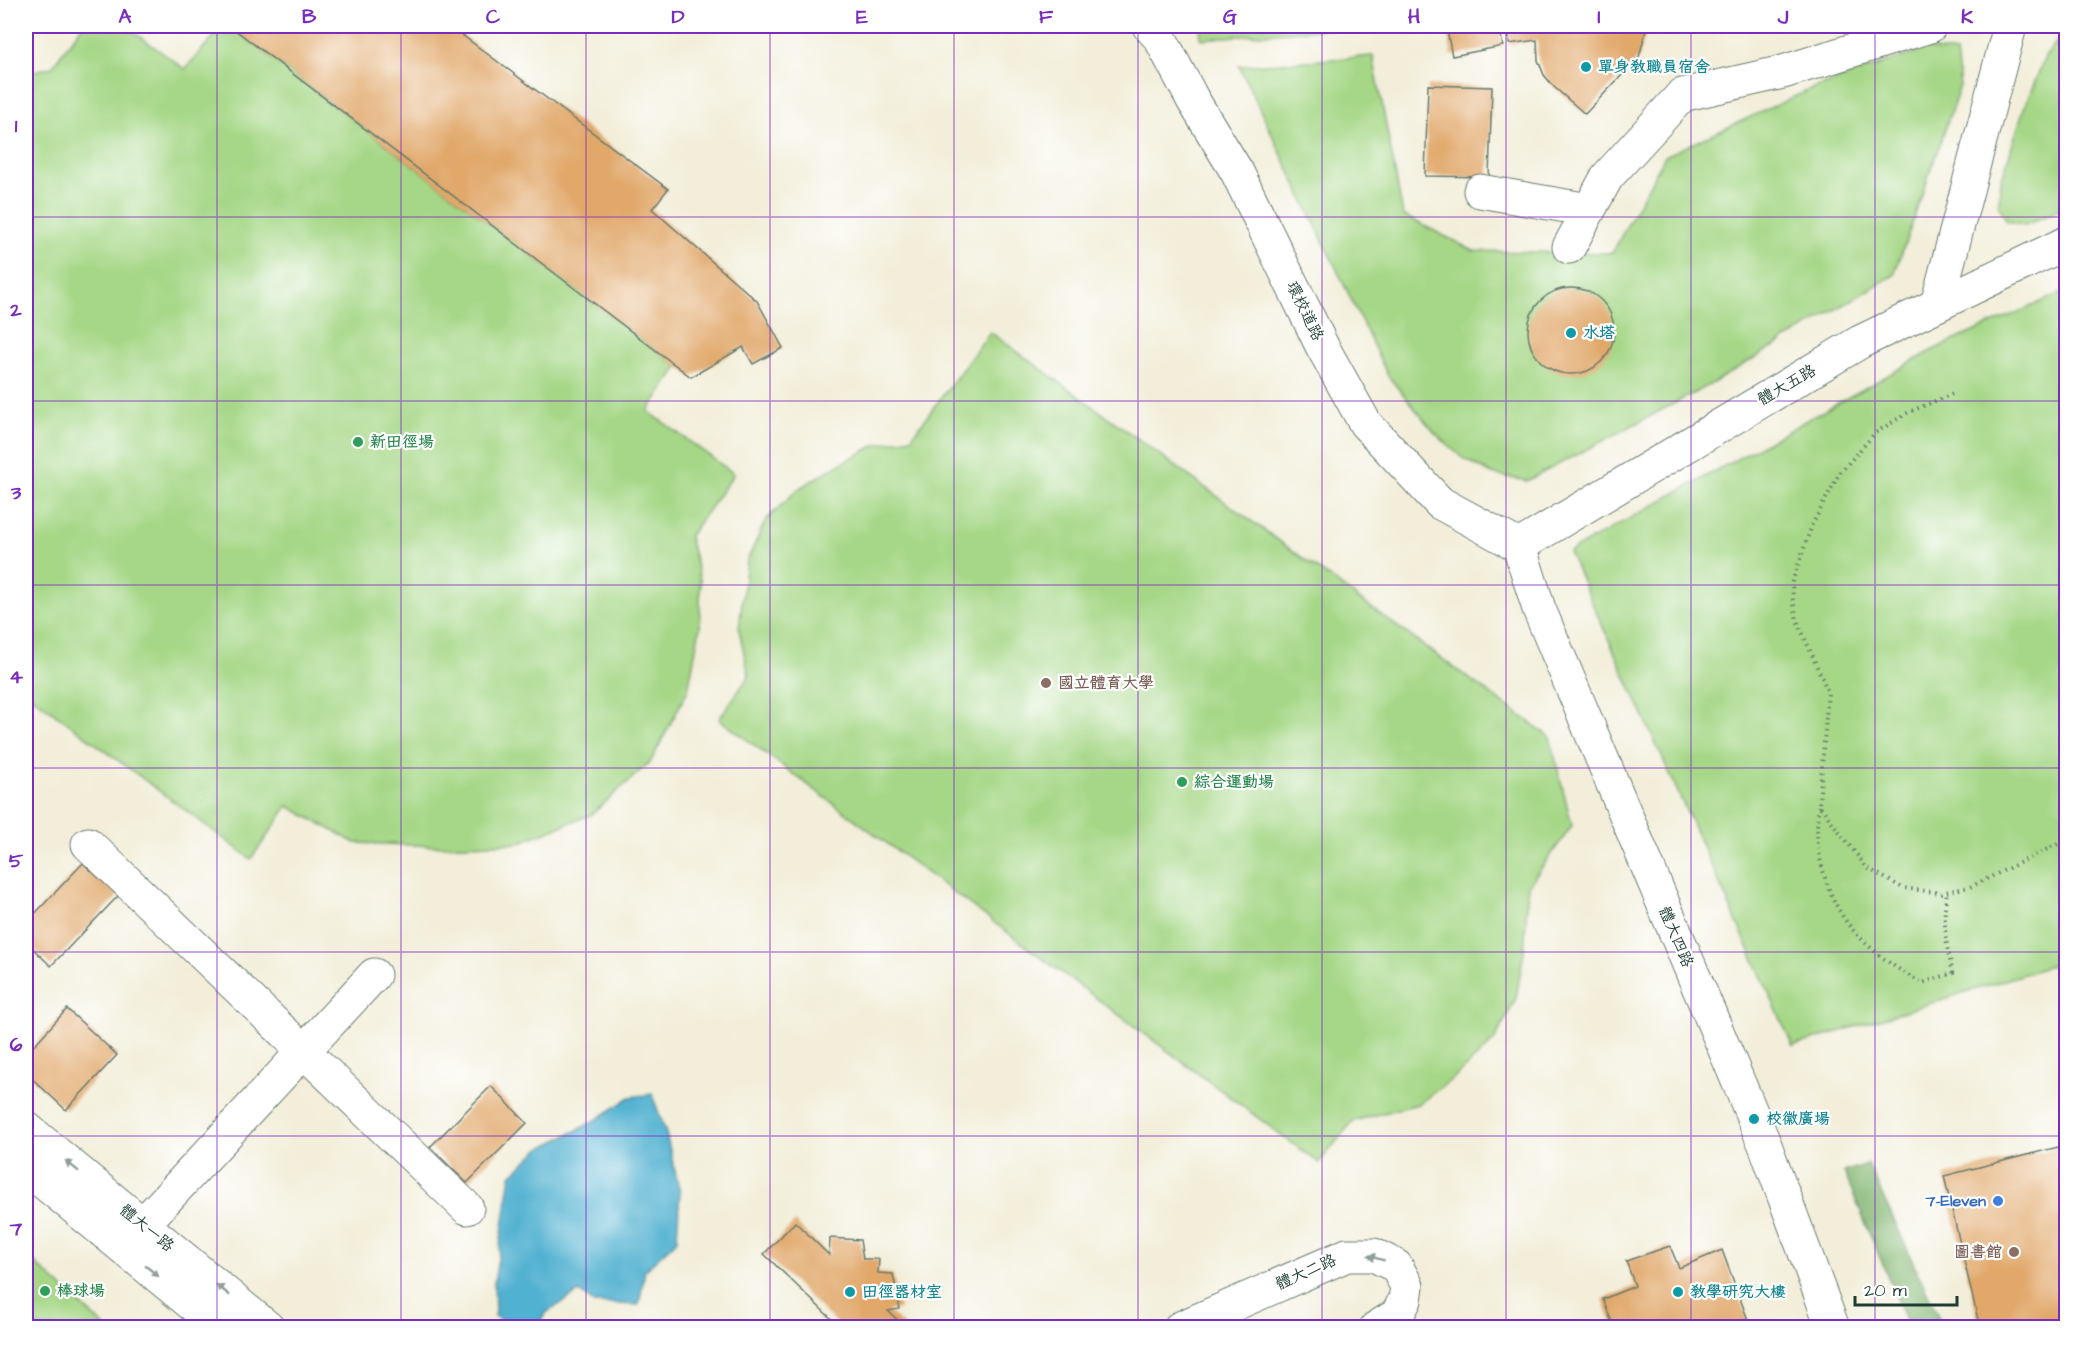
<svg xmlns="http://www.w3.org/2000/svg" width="2092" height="1353" font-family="'Architects Daughter','LXGW WenKai TC',sans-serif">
<rect width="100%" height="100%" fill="#fff"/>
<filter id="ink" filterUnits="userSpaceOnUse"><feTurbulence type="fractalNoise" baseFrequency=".0167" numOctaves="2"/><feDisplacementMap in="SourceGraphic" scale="12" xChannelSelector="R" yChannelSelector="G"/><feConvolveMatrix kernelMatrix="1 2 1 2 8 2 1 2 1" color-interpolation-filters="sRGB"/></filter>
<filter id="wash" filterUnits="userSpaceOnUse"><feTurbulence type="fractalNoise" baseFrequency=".008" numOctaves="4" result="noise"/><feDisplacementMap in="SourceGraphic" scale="24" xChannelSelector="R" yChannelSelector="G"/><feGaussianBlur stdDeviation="1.35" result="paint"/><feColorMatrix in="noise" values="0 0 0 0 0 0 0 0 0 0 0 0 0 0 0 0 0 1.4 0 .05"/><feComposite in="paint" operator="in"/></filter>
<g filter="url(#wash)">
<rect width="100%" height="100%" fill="#f2eed9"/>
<!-- green -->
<path fill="#a5d786" stroke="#628a5d" stroke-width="1.5" d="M82,26h43l60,43 38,-43h7l448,341 -30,44 86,63 -45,63 11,42v48l-12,63 -37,71 -59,53 -74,29 -79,3 -84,-3 -67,-37 -37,53 -225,-167v-619l26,-6z
M1200,26h164l-163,13z
M2066,30v177l-41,18 -18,-4 -8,-15 1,-21 23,-74 22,-54z
M1925,49l31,4 4,33 -66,189 -183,109 -184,97 -35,-7 -31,-17 -26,-24 -47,-57 -149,-310 134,-10 30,159 71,36 138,2 53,-97 144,-66z
M2066,291v670l-273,85 -224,-494 368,-204z
M990,332l560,405 22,89 -44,60 -4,66 -8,46 -22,43 -39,36 -37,27 -65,17 -34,42 -600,-444 30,-43 -10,-46 3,-28 5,-41 19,-41 32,-31 38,-23 40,-21 35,-7z
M26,1255l79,72h-79z"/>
<!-- forest -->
<path fill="#84b873" stroke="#527a54" stroke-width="1.5" d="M1868,1164l75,163h-34l-65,-155z"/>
<!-- water -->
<path fill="#51b1d0" stroke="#387782" stroke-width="1.5" d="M652,1094l14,39 14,59 -3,48 -32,30 -6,35 -45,-2 -15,-11 -32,20 -11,15h-25l-16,-11 -1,-33 17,-108 28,-26 52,-26 39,-26z"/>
<g id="blocks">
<!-- building -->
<path fill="#e1a86b" d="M230,26h172l6,4 3,-4h39l218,163 -16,20 105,92 26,47 -30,16 -10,-17 -52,30z
M1446,26h53l4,20 -51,10z
M1508,26h136l2,5 -7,26 -54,57 -31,-27 -10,-12 -6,-15 -1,-20 -28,4z
M1428,85l64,2 -3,90 -64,-1z
M1528 331a43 43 0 1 1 86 0a43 43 0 1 1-86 0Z
M83,863l35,33 -67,70 -25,-24v-19z
M67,1009l50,46 -51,55 -40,-37v-19z
M491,1086l36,37 -60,60 -37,-36z
M2066,1145v183h-86l-36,-152z
M795,1222l34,33 1,-17 30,2 3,19h16l-1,14 15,1 7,35 -12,2 18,17h-65l-77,-74z
M1670,1246l9,22 43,-18 29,78h-137l-11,-29 32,-13 -9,-25z"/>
</g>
</g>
<g filter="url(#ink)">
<use href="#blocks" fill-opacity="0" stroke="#697b6e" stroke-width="1.5"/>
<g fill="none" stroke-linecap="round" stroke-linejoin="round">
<defs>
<path id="minor" d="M1149,26l11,12 33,62 44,72 85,174 43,77 75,80 79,43
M1480,191l109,19
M1569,247l38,-70 75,-82 101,-23 147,-46
M1937,305l73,-279
M1519,546l20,63 226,536 68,183
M1519,546l341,-204 206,-99
M88,844l379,364
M26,1128l242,200
M26,1168l195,160
M122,1247l252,-272
M1180,1328l167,-73h27l22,11 11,20 -2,14 -8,15 -21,13"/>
</defs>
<!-- minor casing -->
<use href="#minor" stroke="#697b6e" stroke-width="35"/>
<!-- path -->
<path stroke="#697b6e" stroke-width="4" stroke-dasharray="1.5 4.5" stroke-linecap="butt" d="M1646,31l12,-5
M1952,394l-43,18 -34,21 -36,41 -27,51 -20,57 1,18 4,20 31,72 -9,113 48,63 36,20 38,5 29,-6 96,-47
M1819,806c-7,39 6,88 30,119 19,24 47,44 73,58l31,-10c-7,-28 -11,-52 -6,-82"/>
<!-- minor -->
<use href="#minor" stroke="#fff" stroke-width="33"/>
</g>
<!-- one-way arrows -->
<defs><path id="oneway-solid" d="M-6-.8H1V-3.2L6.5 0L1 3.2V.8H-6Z" transform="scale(1.5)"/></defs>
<g fill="#8f9e9a">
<use href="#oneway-solid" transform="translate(72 1166) rotate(-141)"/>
<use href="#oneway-solid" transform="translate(1376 1258) rotate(-163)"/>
<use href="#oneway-solid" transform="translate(152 1271) rotate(39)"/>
<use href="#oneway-solid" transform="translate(223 1290) rotate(-141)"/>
</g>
</g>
<!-- grid -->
<path fill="none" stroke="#7b2cbf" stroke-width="1.5" stroke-opacity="0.55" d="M217,26v1302M401,26v1302M586,26v1302M770,26v1302M954,26v1302M1138,26v1302M1322,26v1302M1506,26v1302M1691,26v1302M1875,26v1302M26,217h2040M26,401h2040M26,585h2040M26,768h2040M26,952h2040M26,1136h2040"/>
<!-- markers -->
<g fill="#0f9aa8" stroke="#fff" stroke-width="2">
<circle cx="1586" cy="67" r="6"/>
<circle cx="1571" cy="333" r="6"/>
<circle cx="1754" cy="1119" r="6"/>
<circle cx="850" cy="1292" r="6"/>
<circle cx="1678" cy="1292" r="6"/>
</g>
<g fill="#2e9e5b" stroke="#fff" stroke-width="2">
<circle cx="358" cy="442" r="6"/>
<circle cx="1182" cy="782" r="6"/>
<circle cx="45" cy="1291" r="6"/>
</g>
<g fill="#8d6e63" stroke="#fff" stroke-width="2">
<circle cx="1046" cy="683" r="6"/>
<circle cx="2014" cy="1252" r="6"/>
</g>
<circle fill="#3f7fe0" stroke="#fff" stroke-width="2" cx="1998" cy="1201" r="6"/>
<g text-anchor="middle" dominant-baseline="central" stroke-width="4.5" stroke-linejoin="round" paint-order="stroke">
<!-- culture labels -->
<g font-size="16" font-weight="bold" fill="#0d838f" stroke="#fff" text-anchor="start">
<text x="1598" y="67">單身教職員宿舍</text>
<text x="1583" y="333">水塔</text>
<text x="1766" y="1119">校徽廣場</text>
<text x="862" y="1292">田徑器材室</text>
<text x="1690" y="1292">教學研究大樓</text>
</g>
<!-- street labels -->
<g font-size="16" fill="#1f3d34" stroke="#fff">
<text transform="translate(1305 311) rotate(64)">環校道路</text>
<text transform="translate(1787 385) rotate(-30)">體大五路</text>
<text transform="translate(1676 937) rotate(67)">體大四路</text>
<text transform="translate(147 1228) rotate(39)">體大一路</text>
<text transform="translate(1306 1272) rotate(-24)">體大二路</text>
</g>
<!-- leisure labels -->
<g font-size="16" font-weight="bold" fill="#27864d" stroke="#fff" text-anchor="start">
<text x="370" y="442">新田徑場</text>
<text x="1194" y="782">綜合運動場</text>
<text x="57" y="1291">棒球場</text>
</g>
<!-- education labels -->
<g font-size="16" font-weight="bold" fill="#785e54" stroke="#fff" text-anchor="start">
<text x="1058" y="683">國立體育大學</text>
<text x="2002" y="1252" text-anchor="end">圖書館</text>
</g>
<!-- shop labels -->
<g font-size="16" font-weight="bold" fill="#366cbe" stroke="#fff" text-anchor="end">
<text x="1986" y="1201">7-Eleven</text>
</g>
</g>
<!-- margin -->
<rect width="2092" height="1353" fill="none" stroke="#fff" stroke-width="66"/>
<!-- scale -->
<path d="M1855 1296v9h102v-9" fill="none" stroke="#1f3d34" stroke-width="3"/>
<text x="1864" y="1296" font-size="18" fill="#1f3d34" stroke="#ffffff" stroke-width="4.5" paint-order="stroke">20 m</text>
<rect x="33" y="33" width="2026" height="1287" fill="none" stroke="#7b2cbf" stroke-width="2"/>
<g font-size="20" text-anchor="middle" font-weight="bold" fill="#7b2cbf">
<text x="125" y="23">A</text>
<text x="309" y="23">B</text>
<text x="493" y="23">C</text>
<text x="678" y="23">D</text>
<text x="862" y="23">E</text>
<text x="1046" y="23">F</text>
<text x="1230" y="23">G</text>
<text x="1414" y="23">H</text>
<text x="1599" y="23">I</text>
<text x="1783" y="23">J</text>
<text x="1967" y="23">K</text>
<text x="16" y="132">1</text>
<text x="16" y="316">2</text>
<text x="16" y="499">3</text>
<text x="16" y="683">4</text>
<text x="16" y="867">5</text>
<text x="16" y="1051">6</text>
<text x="16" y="1235">7</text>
</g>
</svg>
